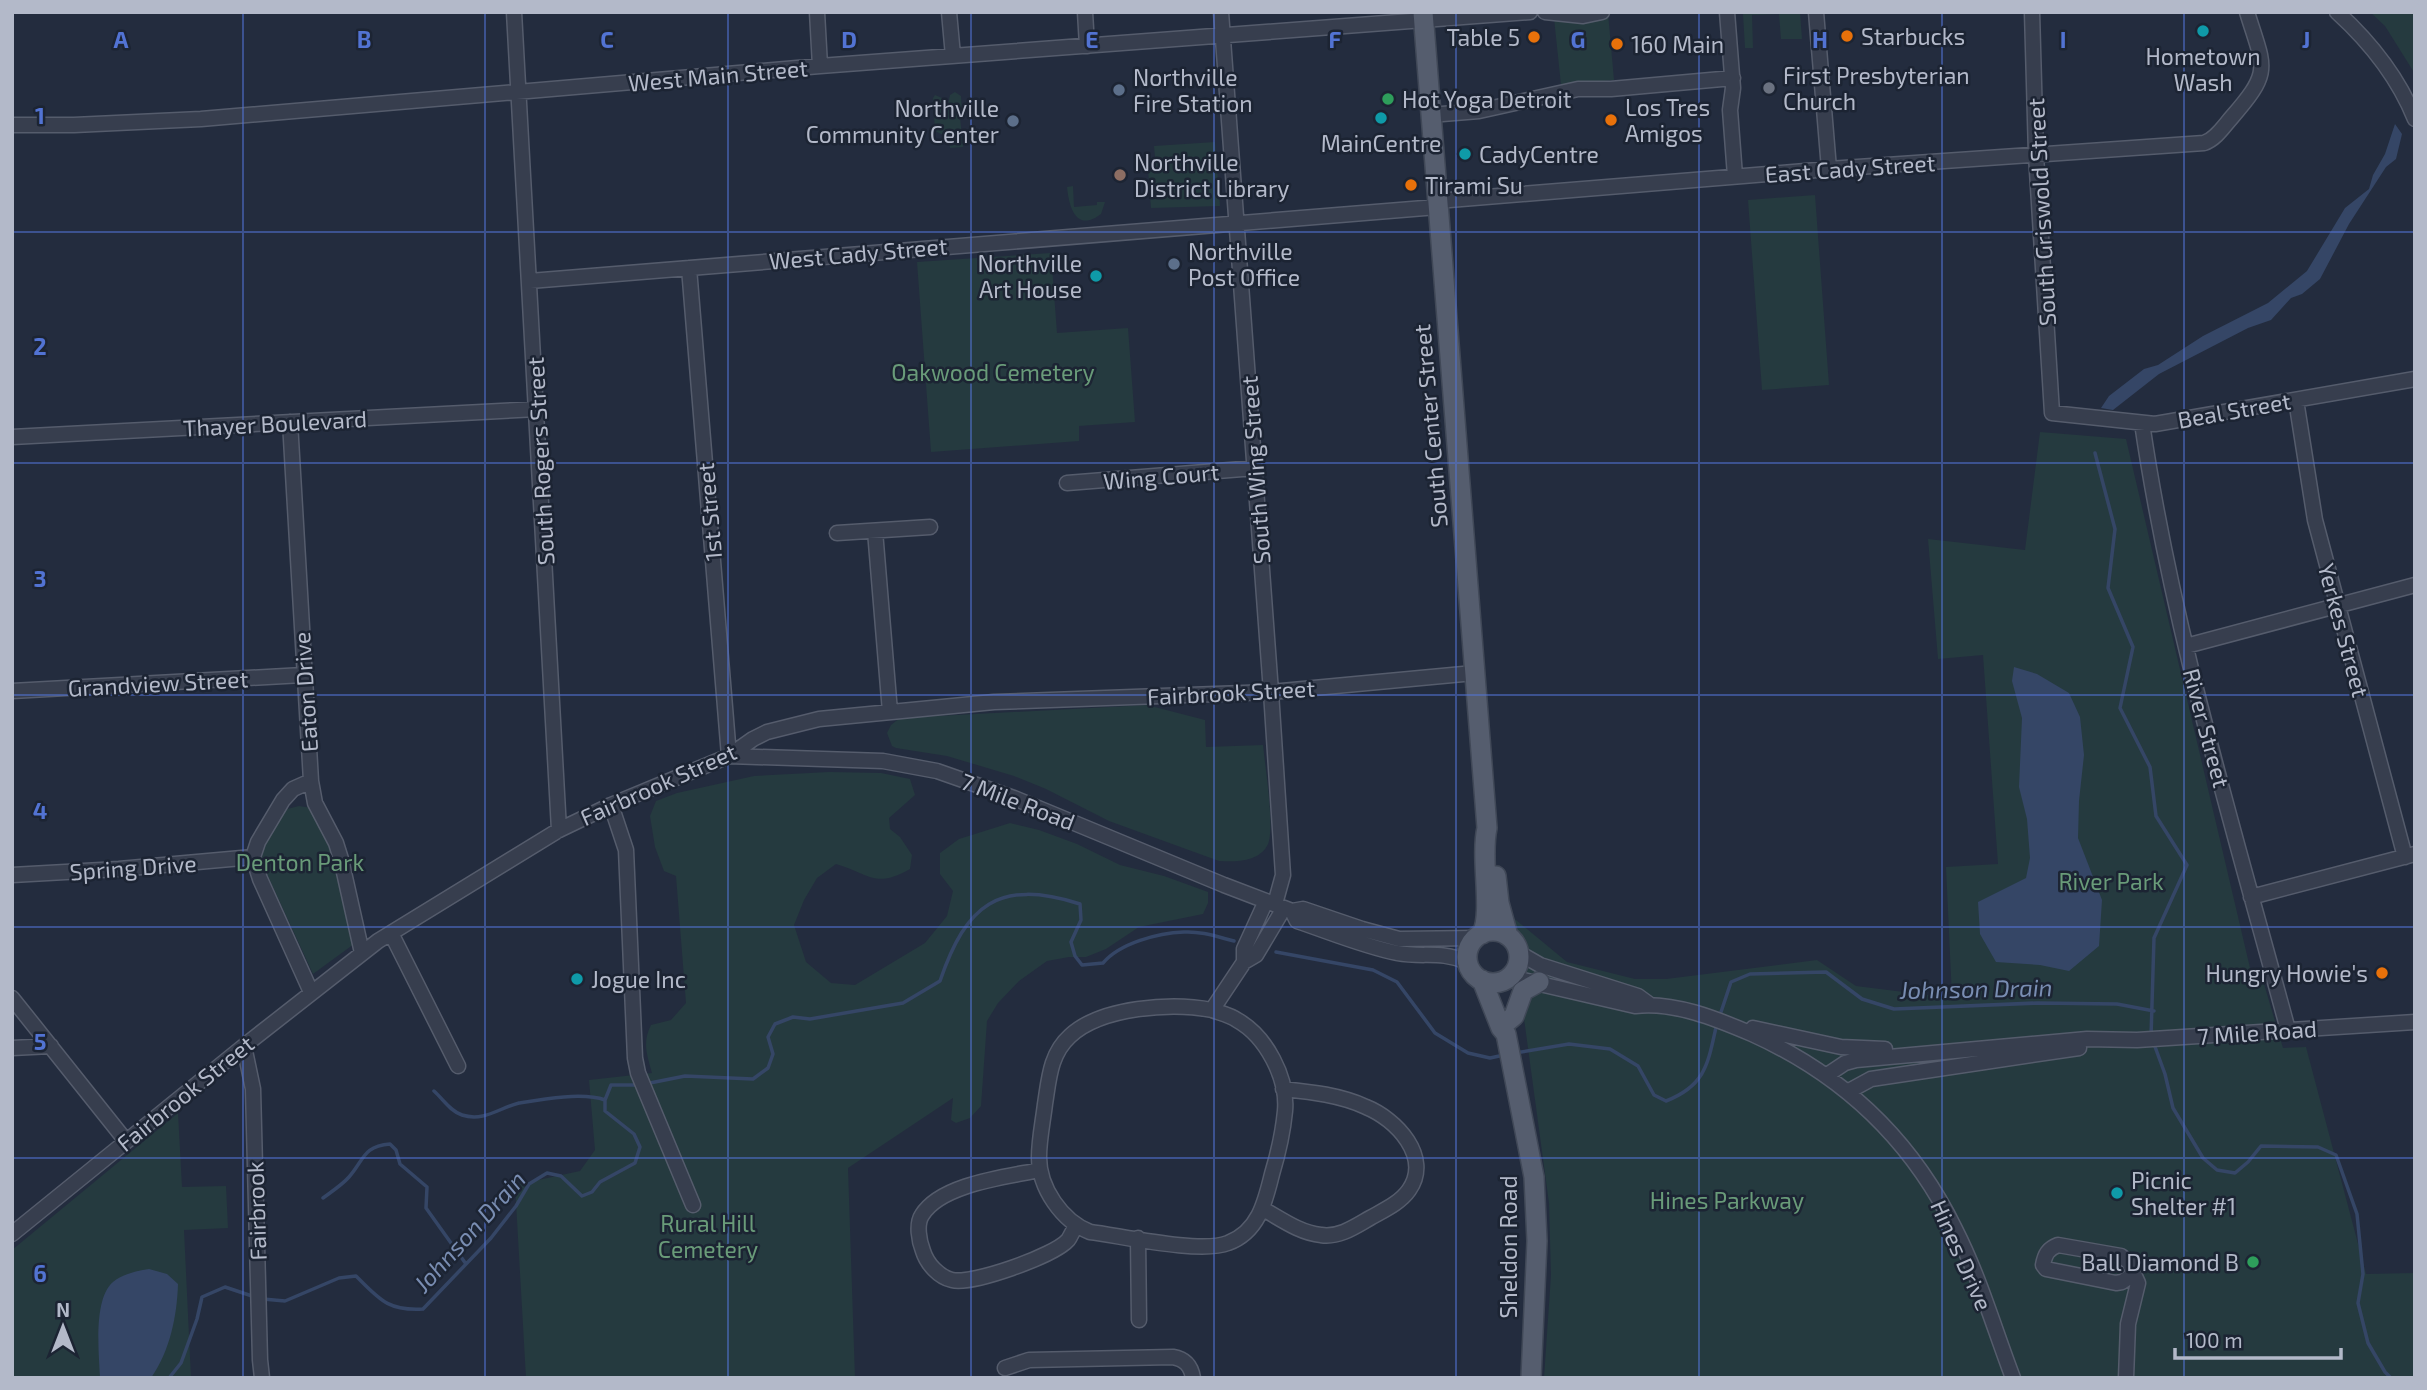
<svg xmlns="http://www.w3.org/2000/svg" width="2427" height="1390" font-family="'Exo 2',sans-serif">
<rect width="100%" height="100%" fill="#232c3e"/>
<!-- green -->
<path fill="#253a3f" d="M1733,12h67l2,27h-21l-2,-25 -27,1 1,33h-8l-2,-34z
M2370,12h45v62l-30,-48z
M1608,13l6,67 -53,5 -7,-67z
M955,92l6,4 1,17 -2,4 3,30 -13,1 -3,-15 -3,-1 -1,3 -8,-4 -2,-33 2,-3 7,3 1,9 4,2 3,-14z
M1215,142l5,64 -69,2 -3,-39 8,-1 -2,-22z
M1073,186l1,21 23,-2v-3h8l-4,12c-25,19 -32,-7 -34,-27z
M1815,195l14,190 -67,5 -14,-190z
M1051,253l6,80 71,-5 7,94 -56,4v15l-148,11 -14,-190z
M2040,432l86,7 128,546 10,-1 19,64 23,-1 60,227 49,-1v105h-871l7,-103 -2,-72 -39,-288 57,47 68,17h31l151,-19 39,26 96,12 -6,-131 52,-3 -15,-209 -45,4 -10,-120 97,11z
M1147,705l58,15 1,27 57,-2c2,21 12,83 5,99 -8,18 -33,18 -49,17l-110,-40 -63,-32 -32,-13 -67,-20 -51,-8 -4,-2 -5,-13 4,-8 9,-7z
M829,772l52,1 29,6 5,16 -26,23 1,11 10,8 12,18 -2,14c-35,20 -40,5 -74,-5l-19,14 -13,22 -10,25 12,37 25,21 24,2 70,-42 22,-27 6,-25 -13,-17v-21l19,-14 51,-16 29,7 38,14 43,21 44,11 44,16v11l-5,11 -64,13 -33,22 -20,8h-17l-22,4 -28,20 -21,22 -11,18 -6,85 -11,12 -14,5 -5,-3 2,-22 -105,70 7,210h-329l-11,-193 65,-14 15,-21 -6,-70 63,-7c-5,-18 -10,-30 -1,-48l20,-5 15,-17 -10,-127 -12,-5 -9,-24 -5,-31 6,-15 21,-8 77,-17z
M299,806l13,2 23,45 19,91 -41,30 -52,-113 5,-21 21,-31z
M178,1113l4,74 44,-1 2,42 -44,2 7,148h-179v-128z"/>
<!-- water -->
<path fill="#354666" d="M2395,124l7,10 -6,25 -10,8 -37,57 -29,55 -18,15 -11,4 -20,22 -23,8 -89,46 -46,36 -12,-2 8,-12 35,-27 14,-4 45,-29 65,-33 39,-32 38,-63 24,-19 4,-14 12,-21z
M2014,667l23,7 32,19 11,24 4,38 -5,46 -1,37 24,62 -3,46 -30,25 -29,-6 -44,-3 -16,-28 -2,-32 48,-24 4,-20 -3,-39 -8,-32 3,-69 -10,-37z
M149,1269l18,5 11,10c-1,32 -8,67 -27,94h-51c-1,-24 -7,-79 13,-96 10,-8 23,-11 36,-13z"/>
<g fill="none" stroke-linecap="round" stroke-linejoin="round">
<!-- stream -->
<path stroke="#354666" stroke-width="3.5" d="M2095,453l20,76 -7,59 25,59 -13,61 30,59 6,49 31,49 -33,73 -3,99
M1276,952l97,18 24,12 38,51 33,20 22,5 14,-3
M1720,1015l11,-33 19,-8 76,-2 36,27 32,10 143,-6 80,1 37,7
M2154,1044l11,30 8,34 30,50 14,12 18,3 13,-11 13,-16 57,1 18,8 21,59 6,60 -5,29 10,40 17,29 6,6
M1515,1053l54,-9 41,5 28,17 16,29 12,6c41,-16 42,-39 51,-78
M645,1084l40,-8 68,3 15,-11 5,-14 -5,-17 7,-13 18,-7 17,2 93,-16 37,-22c26,-76 58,-103 140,-77l1,16 -10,22 4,14 7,9 21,-2c17,-20 55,-30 81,-31 17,-1 34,5 50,9
M434,1091c9,8 16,20 28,24 22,7 37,-7 57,-12 24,-4 64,-11 86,-3
M323,1198c8,-6 19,-13 26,-21 15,-17 14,-31 41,-33l6,6 4,14 27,23 -1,21 40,56
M263,1299l22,2 54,-23 17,-2c24,24 32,35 67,33l68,-71 25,-32 13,-22 18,-11 14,3 21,20 10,-4 8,-10 35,-19 5,-16 -6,-13 -29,-23v-11l6,-15h27
M169,1378l12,-15 16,-44 5,-22 23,-10 30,10"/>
<defs>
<path id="minor" d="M514,12l45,818
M817,12l3,54
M949,12l4,44
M1085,12l2,34
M1221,12l50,680 12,183 -8,29
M1545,12l38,4 19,-4
M1727,12l6,76 -3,22 5,66
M1816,12l13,157
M2032,12l4,143 16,258 103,11 260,-45
M2337,12c33,30 61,65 78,107
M1430,115l49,-4 99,-22h33l122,-11
M12,125h62l127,-6 619,-53 710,-54
M1437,201l392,-32 375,-26c12,-4 20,-17 28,-26 41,-47 32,-49 15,-105
M689,268l40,488
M530,281l907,-74
M2296,400l19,120 90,337
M290,422l21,359 4,22 21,40 5,16 21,94
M2142,423c30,206 92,406 146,607
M12,437l525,-28
M1067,483l188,-15
M875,531l15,181
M837,533l93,-6
M2186,646l229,-61
M12,691l291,-16
M729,756l154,5 54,10 77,27 210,87 68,26 11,-2 59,20 37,10 78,-1
M311,781l-18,8 -10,11 -25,42 -5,15 7,22 51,113
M611,805l15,45 9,208 3,15 55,132
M12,875l107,-6 134,-12
M2251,897l164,-43
M1266,901l-22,48v13l12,-7 28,-47
M1292,911l5,10c33,11 66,25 100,32 28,5 41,-3 71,9
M391,933l67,133
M1519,953l21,12 98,31 11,8
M1510,977l125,29c38,-5 82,13 117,28 91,41 159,105 203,195 24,47 39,99 58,149
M12,998l114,143
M1212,1010c8,3 18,5 25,10 29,16 51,58 48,91 -2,21 -7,43 -13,63 -7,29 -14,58 -44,69 -27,11 -106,-7 -138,-11 -28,-11 -51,-44 -51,-75 0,-17 4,-36 6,-53 4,-25 5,-50 25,-68 31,-29 102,-34 142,-26l32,-48
M1753,1028l88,19 44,2
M244,1046l9,43 7,271 2,18
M12,1048l39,-2
M1827,1075l18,-12 11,-3 231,-21 50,1 278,-18
M1849,1091l22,-12 208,-31
M1040,1170c-34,7 -99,14 -118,45 -6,9 -3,26 1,36 4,13 16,26 29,29 20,5 102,-24 116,-40 3,-4 5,-10 8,-14
M1263,1209c18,10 37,24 58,26 18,3 35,-9 49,-17 14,-8 30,-15 39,-28 23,-33 -13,-71 -43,-83 -26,-12 -55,-15 -83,-18
M12,1234l232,-188 134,-105 181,-111 52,-25 118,-49 24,-17 14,-7 52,-13 175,-17 277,-10 203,-19
M1138,1238l1,82
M2058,1245l63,11 8,6 5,12 -12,8 -6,1 -70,-14 -3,-4c2,-11 5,-16 15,-20z
M1005,1368l24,-8 144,-3c12,2 18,9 20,21
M2126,1378l2,-54 10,-41 -4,-9"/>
<path id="major" d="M1423,12l64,816c-7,31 6,83 -5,106
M1496,876l3,27 9,33
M1467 957a26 26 0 1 1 52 0a26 26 0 1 1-52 0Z
M1482,980l19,48 5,6 28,143 3,64 -6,137
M1508,1021l6,-5 9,-25 16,-9"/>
</defs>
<!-- minor casing -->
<use href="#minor" stroke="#555c6c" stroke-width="17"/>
<!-- major casing -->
<use href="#major" stroke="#404857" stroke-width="22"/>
<!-- minor -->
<use href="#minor" stroke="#373e4e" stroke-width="14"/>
<!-- major -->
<use href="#major" stroke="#555d6e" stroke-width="19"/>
</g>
<!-- grid -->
<path fill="none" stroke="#5273d3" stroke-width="2" stroke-opacity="0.55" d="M243,12v1366M485,12v1366M728,12v1366M971,12v1366M1214,12v1366M1456,12v1366M1699,12v1366M1942,12v1366M2184,12v1366M12,232h2403M12,463h2403M12,695h2403M12,927h2403M12,1158h2403"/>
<!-- markers -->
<g fill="#0f9aa8" stroke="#1c2433" stroke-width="2.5">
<circle cx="2203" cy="31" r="7"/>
<circle cx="1381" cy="118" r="7"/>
<circle cx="1465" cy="154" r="7"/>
<circle cx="1096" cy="276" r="7"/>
<circle cx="577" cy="979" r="7"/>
<circle cx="2117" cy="1193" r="7"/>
</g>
<g fill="#e8710a" stroke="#1c2433" stroke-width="2.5">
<circle cx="1847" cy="36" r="7"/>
<circle cx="1534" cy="37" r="7"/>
<circle cx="1617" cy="44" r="7"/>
<circle cx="1611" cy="120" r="7"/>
<circle cx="1411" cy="185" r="7"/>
<circle cx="2382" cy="973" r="7"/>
</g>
<circle fill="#6b7280" stroke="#1c2433" stroke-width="2.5" cx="1769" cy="88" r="7"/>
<g fill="#5c6f8a" stroke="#1c2433" stroke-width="2.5">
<circle cx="1119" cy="90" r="7"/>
<circle cx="1013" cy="121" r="7"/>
<circle cx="1174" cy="264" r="7"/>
</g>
<g fill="#2e9e5b" stroke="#1c2433" stroke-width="2.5">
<circle cx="1388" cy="99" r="7"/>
<circle cx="2253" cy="1262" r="7"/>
</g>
<circle fill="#8d6e63" stroke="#1c2433" stroke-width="2.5" cx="1120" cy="175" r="7"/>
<g text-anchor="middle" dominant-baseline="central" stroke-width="5" stroke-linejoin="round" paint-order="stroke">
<!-- poi labels -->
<g font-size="23" fill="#b3b9c9" stroke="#1c2433" text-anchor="start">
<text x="1861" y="36">Starbucks</text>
<text x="1520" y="37" text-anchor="end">Table 5</text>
<text x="1631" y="44">160 Main</text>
<text x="2203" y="56" text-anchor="middle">Hometown<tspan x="2203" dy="26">Wash</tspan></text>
<text x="1783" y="75">First Presbyterian<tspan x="1783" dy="26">Church</tspan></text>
<text x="1133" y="77">Northville<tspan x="1133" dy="26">Fire Station</tspan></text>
<text x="1402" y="99">Hot Yoga Detroit</text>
<text x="1625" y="107">Los Tres<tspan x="1625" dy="26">Amigos</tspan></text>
<text x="999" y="108" text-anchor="end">Northville<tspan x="999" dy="26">Community Center</tspan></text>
<text x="1381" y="143" text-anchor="middle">MainCentre</text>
<text x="1479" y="154">CadyCentre</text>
<text x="1134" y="162">Northville<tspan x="1134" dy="26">District Library</tspan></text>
<text x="1425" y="185">Tirami Su</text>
<text x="1188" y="251">Northville<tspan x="1188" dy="26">Post Office</tspan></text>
<text x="1082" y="263" text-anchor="end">Northville<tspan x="1082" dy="26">Art House</tspan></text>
<text x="2368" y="973" text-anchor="end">Hungry Howie's</text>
<text x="591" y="979">Jogue Inc</text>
<text x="2131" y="1180">Picnic<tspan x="2131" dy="26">Shelter #1</tspan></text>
<text x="2239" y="1262" text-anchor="end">Ball Diamond B</text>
</g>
<!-- street labels -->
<g font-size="23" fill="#b3b9c9" stroke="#1c2433">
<text transform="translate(718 75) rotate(-5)">West Main Street</text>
<text transform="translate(1850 168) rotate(-4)">East Cady Street</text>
<text transform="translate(2041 212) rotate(-93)">South Griswold Street</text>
<text transform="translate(858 253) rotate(-5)">West Cady Street</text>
<text transform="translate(2234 410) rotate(-10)">Beal Street</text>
<text transform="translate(275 423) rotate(-3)">Thayer Boulevard</text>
<text transform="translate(1430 426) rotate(-95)">South Center Street</text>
<text transform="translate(540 461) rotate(-93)">South Rogers Street</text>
<text transform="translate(1255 470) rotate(-94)">South Wing Street</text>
<text transform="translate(1161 476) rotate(-5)">Wing Court</text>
<text transform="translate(709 512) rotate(-95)">1st Street</text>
<text transform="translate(2344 630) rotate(75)">Yerkes Street</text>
<text transform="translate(158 683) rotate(-3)">Grandview Street</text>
<text transform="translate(305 692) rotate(-94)">Eaton Drive</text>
<text transform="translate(1231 692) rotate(-3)">Fairbrook Street</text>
<text transform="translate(2207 728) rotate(75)">River Street</text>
<text transform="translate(658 784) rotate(-24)">Fairbrook Street</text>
<text transform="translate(1018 801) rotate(21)">7 Mile Road</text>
<text transform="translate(133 867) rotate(-4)">Spring Drive</text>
<text transform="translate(2257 1032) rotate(-4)">7 Mile Road</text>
<text transform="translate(185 1093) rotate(-39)">Fairbrook Street</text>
<text transform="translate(256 1211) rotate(-92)">Fairbrook</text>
<text transform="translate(1508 1247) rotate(-90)">Sheldon Road</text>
<text transform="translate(1962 1255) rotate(66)">Hines Drive</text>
</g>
<!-- park labels -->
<g font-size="23" fill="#699b79" stroke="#1c2433">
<text x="993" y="372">Oakwood Cemetery</text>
<text x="300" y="862">Denton Park</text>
<text x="2111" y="881">River Park</text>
<text x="1727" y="1200">Hines Parkway</text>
<text x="708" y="1223">Rural Hill<tspan x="708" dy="26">Cemetery</tspan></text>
</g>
<!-- water labels -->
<g font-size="24" font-style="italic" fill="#798db2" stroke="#1c2433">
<text transform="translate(1976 988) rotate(-1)">Johnson Drain</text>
<text transform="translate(469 1231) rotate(-48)">Johnson Drain</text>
</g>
</g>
<g font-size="23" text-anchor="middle" font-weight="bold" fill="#5273d3" stroke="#1c2433" stroke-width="5" stroke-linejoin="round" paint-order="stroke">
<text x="121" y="48">A</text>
<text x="364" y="48">B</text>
<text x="607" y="48">C</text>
<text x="849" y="48">D</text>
<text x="1092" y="48">E</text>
<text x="1335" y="48">F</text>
<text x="1578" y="48">G</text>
<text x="1820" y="48">H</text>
<text x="2063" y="48">I</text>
<text x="2306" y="48">J</text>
<text x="40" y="124">1</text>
<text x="40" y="355">2</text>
<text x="40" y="587">3</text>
<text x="40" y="819">4</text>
<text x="40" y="1050">5</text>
<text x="40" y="1282">6</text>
</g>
<!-- border -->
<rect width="2427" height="1390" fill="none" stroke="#b3b9c9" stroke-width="28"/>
<!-- north arrow -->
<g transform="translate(63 1327)" stroke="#1c2433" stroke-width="5" paint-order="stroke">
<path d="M0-5L12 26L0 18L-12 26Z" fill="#b3b9c9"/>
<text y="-10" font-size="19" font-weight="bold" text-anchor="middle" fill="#b3b9c9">N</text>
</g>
<!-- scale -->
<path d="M2175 1348v10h166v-10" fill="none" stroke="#b3b9c9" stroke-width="3.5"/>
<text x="2186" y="1348" font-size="21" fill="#b3b9c9" stroke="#1c2433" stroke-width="5" paint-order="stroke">100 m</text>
</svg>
